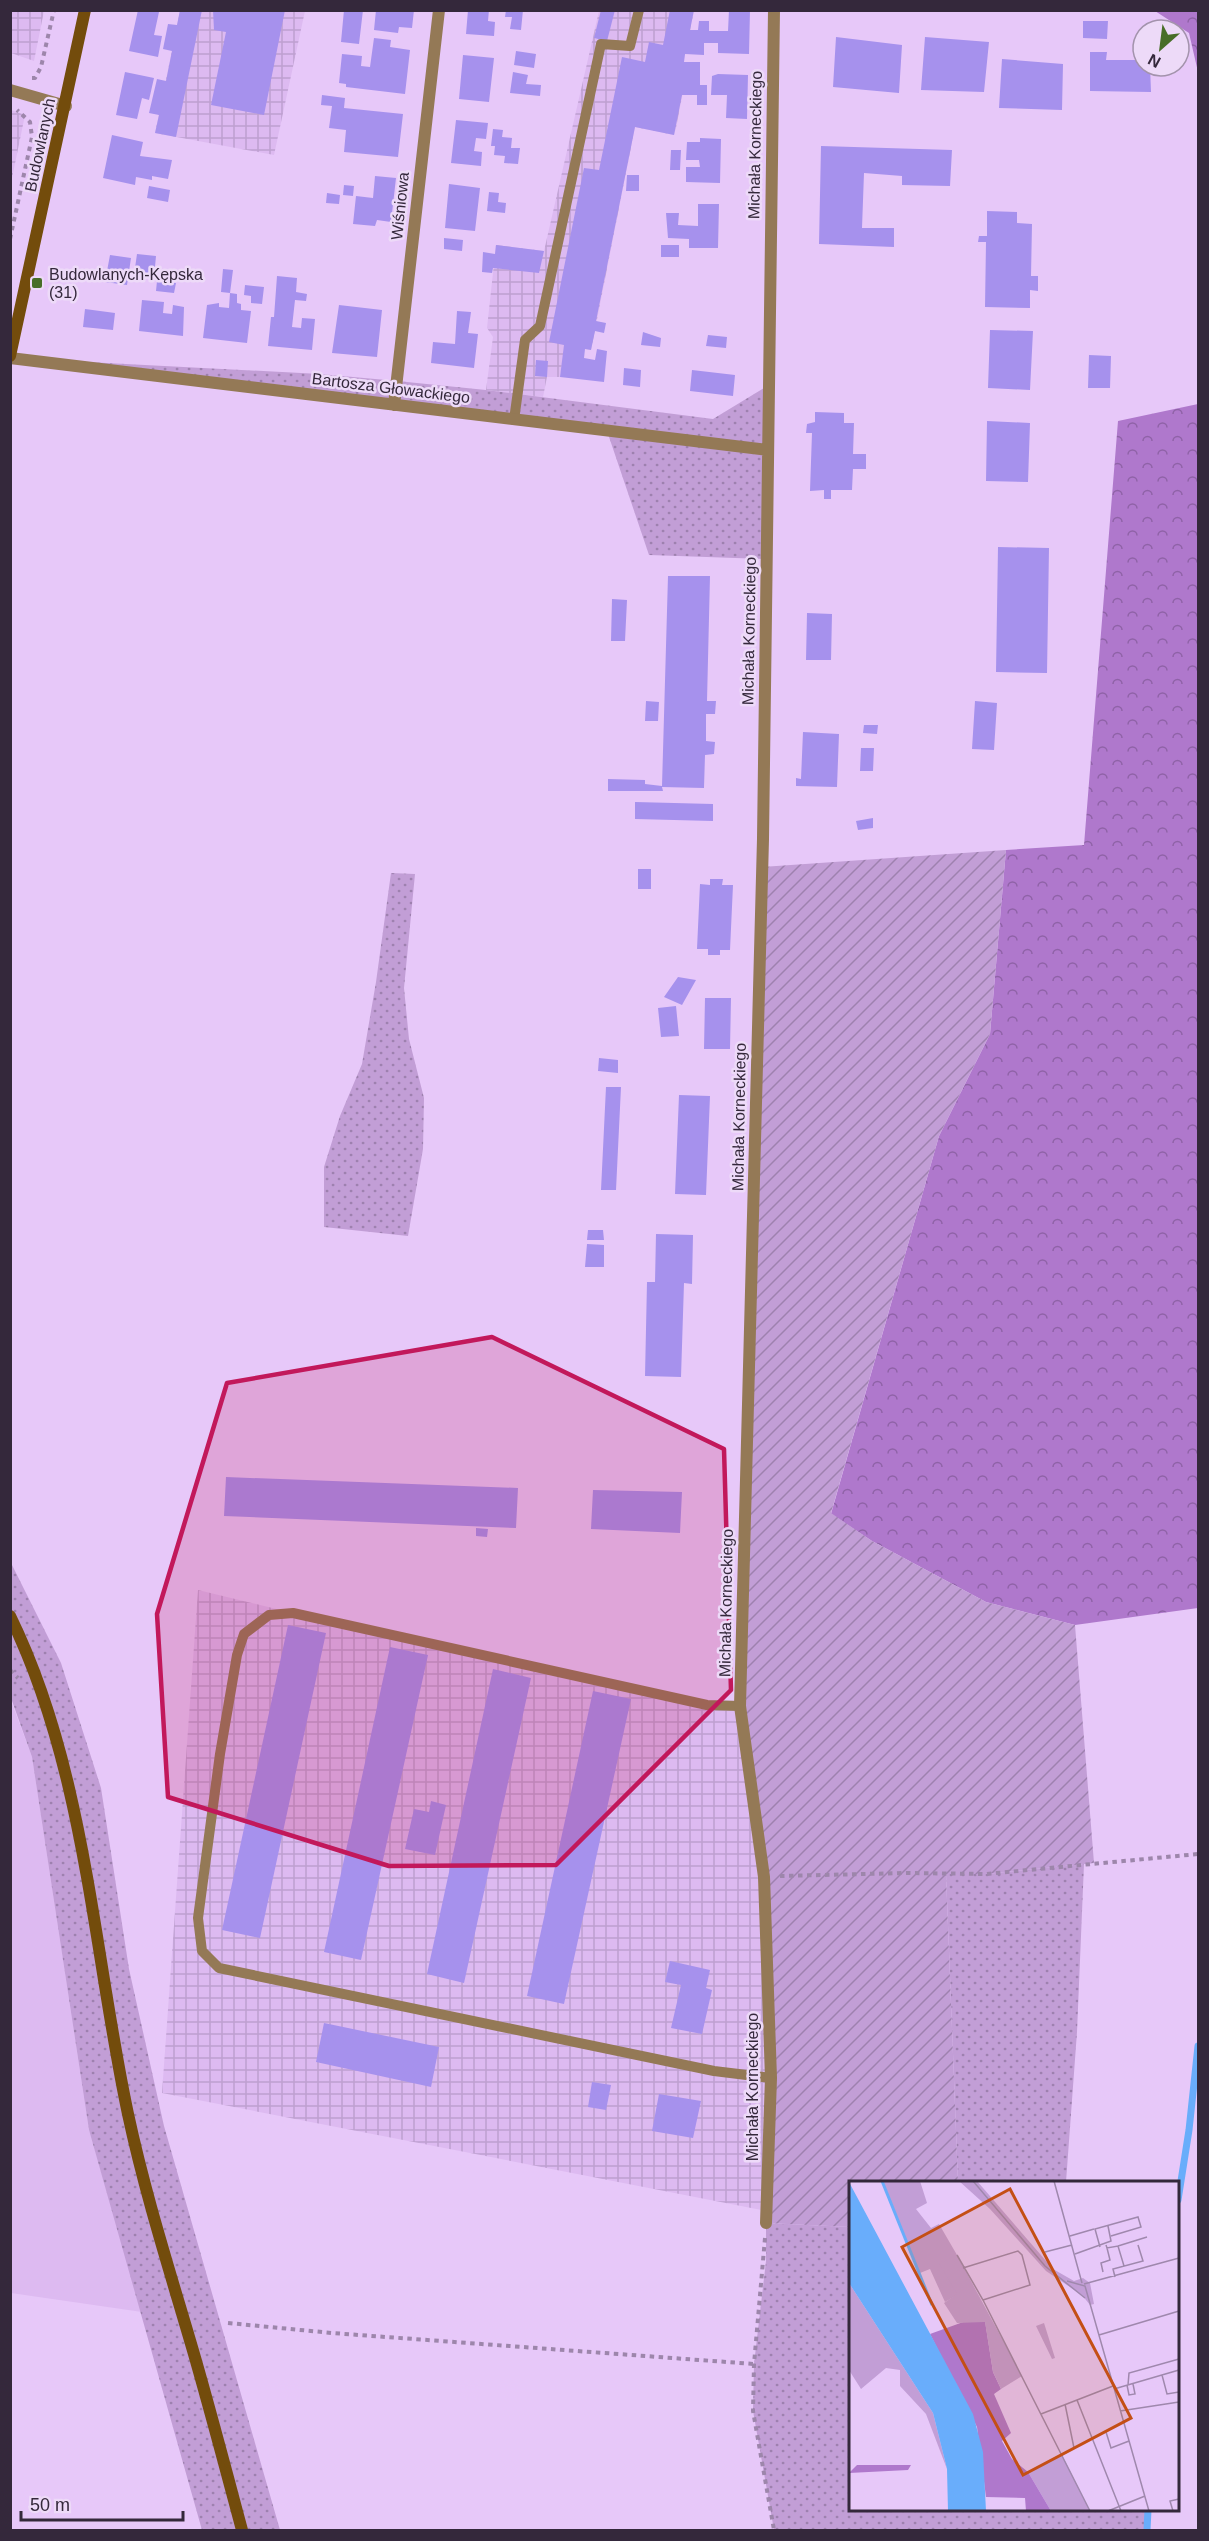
<svg xmlns="http://www.w3.org/2000/svg" width="1209" height="2541" font-family="Helvetica,sans-serif">
<defs>
<pattern id="industrial-grid" width="8" height="8" patternUnits="userSpaceOnUse" patternTransform="scale(1.5)"><rect width="8" height="8" fill="#ddbaf1"/><path d="M0 4h8M4 0v8" fill="none" stroke="#bea0d0"/></pattern>
<pattern id="grass-dots" width="8" height="8" patternUnits="userSpaceOnUse" patternTransform="scale(1.5)"><rect width="8" height="8" fill="#c29ed6"/><path d="M2 2h.1M6 6h.1" fill="none" stroke="#9e81af" stroke-width="1.8" stroke-linecap="round"/></pattern>
<pattern id="forest-crowns" width="20" height="18" patternUnits="userSpaceOnUse" patternTransform="scale(1.5)"><rect width="20" height="18" fill="#af78cc"/><path d="M2 6a3 3 0 1 1 6 0M12 15a3 3 0 1 1 6 0" fill="none" stroke="#8f62a7"/></pattern>
<pattern id="garden-furrows" width="10" height="10" patternUnits="userSpaceOnUse" patternTransform="scale(1.5)"><rect width="10" height="10" fill="#c29ed6"/><path d="M-1 1l2-2M0 10L10 0M9 11l2-2" fill="none" stroke="#9e81af"/></pattern>
</defs>
<rect width="100%" height="100%" fill="#e7c8f9"/>
<!-- built -->
<path fill="#ddbaf1" d="M10,1698l22,59 57,373 53,182 -131,-19z"/>
<!-- industrial -->
<path fill="url(#industrial-grid)" d="M11,10l33,1 -10,50 -23,-8z
M180,11h125l-31,144 -119,-22z
M599,11h95l-12,58 5,2 -11,57 -2,7 -39,-8 -44,223 -26,-5 -5,32h-13l-4,20 -57,-7 7,-53 -6,-9 9,-83 48,6z
M11,110l14,5 -14,68 -1,-73z
M198,1590l95,23 414,92 33,1 24,171 3,334 -605,-118z"/>
<!-- grass -->
<path fill="url(#grass-dots)" d="M10,358l310,16 77,7 89,9 227,29 56,-34 -3,174 -117,-4 -42,-124z
M391,873l24,1 -11,114 5,51 15,59 -1,51 -15,87 -84,-9v-60l16,-51 22,-52 14,-82z
M11,1563l50,100 40,125 28,181 35,157 116,404h-78l-113,-400 -57,-373 -21,-59z
M1084,1864l-7,168 -11,150h-108l-12,-308h40z
M766,2223l84,4v283h298l-1,20h-373l-21,-119 1,-47 12,-103z"/>
<!-- forest -->
<path fill="url(#forest-crowns)" d="M1155,11h43v61l-9,-39z
M1198,404v1204l-123,17 -89,-23 -114,-61 -41,-27 108,-378 51,-102 16,-184 78,-5 34,-424z"/>
<!-- garden -->
<path fill="url(#garden-furrows)" d="M1006,850l-16,184 -51,102 -108,377 41,28 114,61 89,23 19,238 -108,11h-40l12,308h-108v45l-84,-4 -2,-346 -24,-171 22,-839z"/>
<g fill="none" stroke-linecap="round" stroke-linejoin="round">
<!-- stream -->
<path stroke="#69adfb" stroke-width="7" d="M1178,2200l11,-70 9,-84
M1147,2530l1,-20"/>
</g>
<!-- building -->
<path fill="#a691ed" d="M138,10l21,2 -5,23 8,1 -4,21 -29,-6z
M180,10h22l-26,127 -21,-4 4,-18 -10,-2 8,-34 9,2 6,-30 -9,-2 5,-25 9,1z
M213,10h72l-21,105 -53,-10 15,-73 -12,-2z
M344,10h19l-4,34 -18,-2z
M376,10h38l-2,18 -13,-1 -1,6 -24,-3z
M468,10h21l-1,11 7,1 -1,14 -28,-2z
M506,10h17l-2,20 -11,-1 2,-12h-7z
M601,10h14l-8,31 -13,-3z
M670,10h24l-4,20h8l1,-9h10v10h19l1,-21h21l-1,44 -31,-1v-10h-14v12l-19,-1 -1,8h16v23h7v20h-10v-10h-15l-8,40 -39,-8 -39,194 10,2 -2,10 -9,-2 -4,19 -6,-1 -1,9 11,2 2,-11 10,2 -3,31 -44,-5 4,-32 -15,-3 35,-174 15,2 23,-113 23,5 4,-20 14,3z
M1083,21h25l-1,18 -24,-1z
M836,37l66,8 -3,48 -66,-6z
M925,37l64,5 -5,50 -63,-2z
M374,38l17,2 -1,7 20,3 -5,44 -59,-7v-3l-7,-1 3,-29 20,2 -1,10 9,1z
M516,51l20,3 -2,14 -20,-3z
M1090,52h17l-1,8h37v6h7l1,26 -61,-1z
M463,55l31,3 -5,44 -30,-3z
M1002,59l61,5 -1,46 -63,-2z
M125,72l29,6 -5,22 -7,-2 -5,21 -21,-4z
M513,72l15,3 -2,9 15,1 -1,11 -30,-3z
M718,74l30,1 -1,44 -21,-1 1,-23h-16l1,-19z
M322,95l23,3 -1,10 59,6 -5,43 -54,-5 2,-22 -17,-2 3,-22 -11,-1z
M456,120l32,3 -2,16 -10,-1 -2,13 8,1 -1,14 -30,-3z
M493,129l10,1 -1,7 10,1 -1,10h9l-2,16 -14,-1 1,-7 -11,-1 1,-9h-4z
M112,135l31,7 -3,14 32,4 -4,19 -16,-3v4l-16,-3 -1,8 -32,-7z
M700,138l21,1 -1,44 -34,-1v-15h14l-1,-7h-13l1,-18h13z
M821,146l131,4 -2,36 -48,-1v-9l-38,-3 -2,55h32v19l-75,-3z
M671,150h10l-1,20h-10z
M627,175h12v16h-13z
M375,176l21,2 -5,44 -14,-2 -2,6 -22,-2 3,-28 17,2z
M449,184l31,4 -5,43 -30,-3z
M344,185l10,1 -1,10 -10,-1z
M149,186l21,4 -2,12 -21,-4z
M489,192l10,1 -1,9 8,1 -1,10 -18,-2z
M327,193l13,2 -1,9 -13,-1z
M698,204h21l-1,44h-29v-9l-21,-1 -2,-25h13l-1,12 20,1z
M987,211l30,1v11l15,1 -1,52h7v15l-8,-1v18l-45,-1 1,-65h-8l1,-6h8z
M444,238l19,2 -1,11 -18,-2z
M496,245l48,6 -5,22 -46,-5 -1,5 -10,-1 1,-20 12,2z
M661,245h18v12h-18z
M137,254l19,2 -2,21 -20,-2z
M110,255l21,3 -4,27 -22,-3z
M223,269l10,1 -3,23 7,1v9l4,1v6l10,1 -4,32 -44,-5 4,-33 12,-2v4l10,1 1,-15 -9,-1z
M277,276l20,2 -1,14 11,2 -1,7 -11,-1 -3,27 9,1 1,-10 13,1 -3,31 -44,-4 3,-29h3z
M157,281l19,2 -2,10 -18,-2z
M245,285l19,2 -2,17 -11,-1v-7l-7,-1z
M142,300l22,2 -1,11 9,1 1,-9 11,2 -1,29 -44,-5z
M339,305l43,5 -5,47 -45,-4z
M85,309l30,4 -2,17 -30,-3z
M457,311l14,1 -3,21 10,1 -4,34 -43,-5 2,-21 22,2z
M990,330l43,1 -3,59 -42,-2z
M643,332l18,6 -1,9 -19,-2z
M708,335l19,2 -1,11 -20,-2z
M1089,355l22,1 -1,32h-22z
M536,360l12,1 -1,16 -12,-1z
M624,368l17,2 -1,17 -17,-2z
M692,370l43,5 -2,21 -43,-5z
M815,412l29,1v10h10l-1,31h13v15h-13l-1,21h-21v9h-7v-9l-14,1 2,-58h-6l1,-9 8,-2z
M987,421l43,2 -2,59 -42,-1z
M998,547l51,1 -2,125 -51,-1z
M668,576h42l-3,125h9l-1,13h-9v27l9,1 -1,12 -9,1 -1,33 -42,-1 1,4h-55v-12l37,1v4l17,2z
M612,599l15,1 -2,41h-14z
M807,613l25,1 -1,46h-25z
M646,701l13,1 -1,19h-13z
M975,701l22,2 -3,47 -22,-1z
M864,725h14l-1,9 -14,-1z
M803,732l36,2 -2,53 -41,-1v-8l5,1z
M861,748h13l-1,23h-13z
M635,802l78,2v17l-78,-2z
M873,818v10l-15,2 -2,-9z
M638,869h13v20h-13z
M710,879h13l-1,6h11l-3,65h-10v5h-12v-6h-11l3,-65 10,1z
M678,977l18,3 -14,25 -18,-8z
M705,998h26l-1,51h-26z
M676,1006l3,30 -18,1 -3,-29z
M599,1058l19,2v13l-20,-2z
M606,1087h15l-5,103h-15z
M679,1095l31,1 -4,99 -31,-1z
M588,1230h15l1,10h-17z
M656,1234l37,1 -1,49 -8,-1 -3,94 -36,-1 2,-94h8z
M587,1244l17,1v22h-19z
M226,1477l292,11 -2,40 -292,-12z
M593,1490l89,2 -2,41 -89,-4z
M476,1528l12,1 -1,8 -11,-1z
M288,1625l38,8 -66,305 -38,-8z
M390,1647l38,8 -67,305 -37,-8z
M493,1669l38,9 -67,305 -37,-9z
M593,1691l38,8 -67,305 -37,-8z
M431,1801l15,4 -11,50 -30,-6 9,-40 15,3z
M670,1961l40,9 -4,18 6,2 -10,44 -31,-6 10,-43 -16,-3z
M324,2023l115,24 -8,40 -115,-25z
M592,2082l19,3 -5,25 -18,-3z
M659,2094l42,7 -8,37 -41,-7z"/>
<g fill="none" stroke-linecap="round" stroke-linejoin="round">
<!-- path -->
<path stroke="#9d86ab" stroke-width="4" stroke-dasharray="4.5 4.5" stroke-linecap="butt" d="M32,78h3l6,-11 13,-57
M10,239l22,-102 -2,-15 -13,-12
M10,1670l8,8
M780,1876l126,-3 80,1 212,-20
M765,2238l-11,126 -1,47 21,119
M228,2323l104,10 422,31"/>
<!-- service -->
<path stroke="#947956" stroke-width="10" d="M514,420l11,-80 15,-14 61,-282 29,2 9,-36
M740,1706l-33,-1 -414,-92 -24,2 -25,19 -7,21 -17,99 -22,164 4,33 17,17 495,103 57,7"/>
<!-- minor -->
<path stroke="#947956" stroke-width="12" d="M10,358l758,92
M394,405l45,-395
M766,2223l5,-145 -7,-201 -24,-171 23,-867 11,-829"/>
<!-- tertiary -->
<path stroke="#947956" stroke-width="12" d="M10,90l56,16"/>
<!-- secondary -->
<path stroke="#734c0c" stroke-width="12" d="M10,356l75,-346
M10,1616c75,153 83,333 118,498 18,84 44,164 68,247 16,56 31,113 46,169"/>
</g>
<!-- marked area -->
<path fill="#c2185b" fill-opacity="0.2" stroke="#c2185b" stroke-width="4.5" stroke-linejoin="round" d="M492,1337l232,112 7,241 -175,175 -167,1 -221,-69 -11,-183 70,-231z"/>
<!-- markers -->
<rect fill="#486e28" stroke="#eddaf8" stroke-width="2" x="31" y="277" width="12" height="12" rx="3"/>
<g text-anchor="middle" dominant-baseline="central" stroke-width="5" stroke-linejoin="round" paint-order="stroke">
<!-- street labels -->
<g font-size="16" fill="#34283b" stroke="#eddaf8">
<text transform="translate(40 145) rotate(-78)">Budowlanych</text>
<text transform="translate(755 145) rotate(-89)">Michała Korneckiego</text>
<text transform="translate(400 206) rotate(-84)">Wiśniowa</text>
<text transform="translate(391 388) rotate(7)">Bartosza Głowackiego</text>
<text transform="translate(749 631) rotate(-89)">Michała Korneckiego</text>
<text transform="translate(739 1117) rotate(-89)">Michała Korneckiego</text>
<text transform="translate(726 1603) rotate(-89)">Michała Korneckiego</text>
<text transform="translate(752 2087) rotate(-90)">Michała Korneckiego</text>
</g>
<!-- poi labels -->
<g font-size="16" fill="#34283b" stroke="#eddaf8" text-anchor="start">
<text x="49" y="274">Budowlanych-Kępska<tspan x="49" dy="18">(31)</tspan></text>
</g>
</g>
<!-- overview -->
<g transform="translate(849 2181)">
<rect width="330" height="330" fill="#e7c8f9"/>
<path d="M33,0h38l7,22 -11,6 15,19 8,-4 18,31v40l-12,7 -15,-33 -10,4zM110,0h18l76,88 21,12 9,-3 7,5 4,21 -4,1 -8,-10 -36,-24 -56,-62zM0,102l84,130 14,56 -21,-55 -26,-28v-16l-14,-2 -25,21 -12,-19zM195,142l11,35 -3,1 -16,-33zM213,274l28,56h-39l-23,-39z" fill="#c29ed6"/>
<path d="M117,140h19l8,51 8,17 -7,5 17,39 -9,8 10,18 16,13 23,39h-25l-1,-13 -39,-1 -9,-70 -47,-93zM8,284h54l-3,5 -59,3z" fill="#af78cc"/>
<path d="M108,74l65,121 -21,13 -8,-17 -8,-50 -28,1 -13,-20 13,-9 -18,-31z" fill="#c29ed6"/>
<path d="M206,281l16,32 -20,10 -16,-32z" fill="#c29ed6"/>
<path d="M0,1l124,232 10,38 3,59h-38l-1,-42 -14,-56 -84,-130z" fill="#69adfb"/>
<path fill="none" stroke="#69adfb" stroke-width="3" d="M33,0l50,124"/>
<path fill="none" stroke="#9f88ad" stroke-width="1.5" d="M124,0l72,85 40,32M205,0l28,102M221,55l24,-7M257,64l1,3 11,-2 6,20M269,65l29,-9M251,66l-5,-18 43,-12 3,10 -30,9M196,71l27,-7M226,73l36,-13 -3,-15M108,74l26,45 107,211M114,87l55,-17 4,4 8,30 -47,15M254,91l-2,-9 9,-3 -3,-12M266,96l-2,-8 30,-8 -5,-16M218,100l18,5 64,225M235,103l95,-26M250,154l80,-24M313,194l5,19 12,-2M278,204l2,10 6,-1 -2,-10M279,204l1,-12 50,-14M265,208l65,-19M228,219l44,111M216,223l9,44M271,230l59,-9M192,233l72,-28M257,251l5,16 18,-7M259,330l37,-15M324,330l-3,-10 9,-2"/>
<path fill="#c44f15" fill-opacity="0.15" stroke="#c44f15" stroke-width="3" d="M161,8l121,229 -108,57 -121,-228z"/>
<rect width="330" height="330" fill="none" stroke="#34283b" stroke-width="3"/>
</g>
<!-- border -->
<rect width="1209" height="2541" fill="none" stroke="#34283b" stroke-width="24"/>
<!-- north arrow -->
<g transform="translate(1161 48) rotate(208)"><circle r="28" fill="#eddaf8" stroke="#a393ac" stroke-width="1.5"/>
<path d="M0-4.5L10 22L0 15L-10 22Z" fill="#486e28"/>
<text y="-9" font-size="16" font-weight="bold" text-anchor="middle" fill="#34283b">N</text>
</g>
<!-- scale -->
<path d="M21 2511v9h162v-9" fill="none" stroke="#34283b" stroke-width="3"/>
<text x="30" y="2511" font-size="18" fill="#34283b" stroke="#eddaf8" stroke-width="4.5" paint-order="stroke">50 m</text>
</svg>
